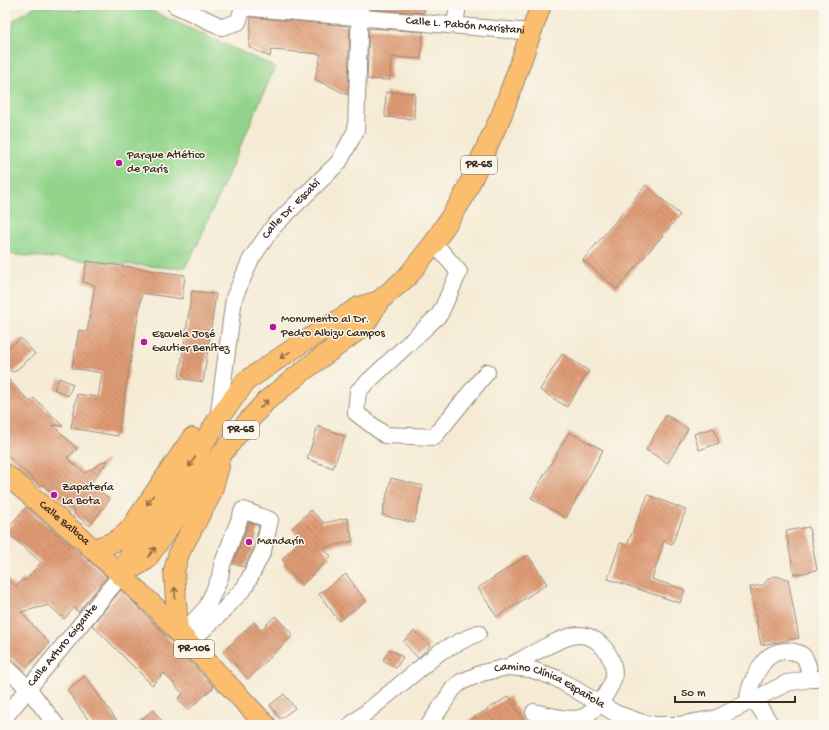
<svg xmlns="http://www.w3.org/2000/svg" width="829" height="730" font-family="'Gochi Hand',sans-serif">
<defs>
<pattern id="building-back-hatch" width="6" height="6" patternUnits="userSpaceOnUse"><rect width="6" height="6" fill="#df9b74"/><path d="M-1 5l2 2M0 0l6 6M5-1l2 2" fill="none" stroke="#b67f5f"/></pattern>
</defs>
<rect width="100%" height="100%" fill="#fbf7ec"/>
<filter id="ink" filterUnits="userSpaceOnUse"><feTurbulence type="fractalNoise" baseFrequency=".025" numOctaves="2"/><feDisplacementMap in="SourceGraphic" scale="8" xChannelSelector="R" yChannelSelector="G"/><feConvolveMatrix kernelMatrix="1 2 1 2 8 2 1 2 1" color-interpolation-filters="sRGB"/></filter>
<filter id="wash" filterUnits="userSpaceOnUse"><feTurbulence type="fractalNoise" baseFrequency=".012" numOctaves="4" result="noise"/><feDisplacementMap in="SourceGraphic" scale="16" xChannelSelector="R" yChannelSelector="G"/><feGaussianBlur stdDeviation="0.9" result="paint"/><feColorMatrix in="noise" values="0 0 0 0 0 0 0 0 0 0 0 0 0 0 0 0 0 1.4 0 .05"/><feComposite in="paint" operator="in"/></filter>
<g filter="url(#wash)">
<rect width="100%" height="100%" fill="#f5ebd5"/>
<!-- park -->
<path fill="#92d48b" stroke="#667f54" d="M37,5l42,6 1,-6h58l137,62 -79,181 -11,19 -13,1 -167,-14v-175l9,-59z"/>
<g id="blocks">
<!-- building -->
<path fill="url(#building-back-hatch)" d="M370,5h55l-1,8 -54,-4z
M251,17l99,9 -2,69 -33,-16 6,-25 -50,-4 -1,7 -21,-10z
M369,28l54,4 -2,27 -30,-2 -1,23 -23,-1z
M386,92l29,1 -1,26 -29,-2z
M646,185l34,30 -63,74 -34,-29z
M87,261l98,14 -3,24 -40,-6 -24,143 -47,-8 6,-34 21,3 4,-24 -30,-5 7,-38 8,2 8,-47 -12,-3z
M192,291l24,3 -13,88 -24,-4z
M21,338l14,16 -21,18 -9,-4v-17z
M562,354l27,17 -22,36 -27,-17z
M5,376l25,26 4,-4 29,28 -10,-1 24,24 -10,9 18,15 21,-13 2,1 -18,23 20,15 -20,27 -16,-13 1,-2 -33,-27 -2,2 -35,-33z
M59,378l14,6 -5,12 -14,-7z
M666,415l22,14 -20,34 -22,-13z
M318,426l27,10 -12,32 -26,-9z
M714,428l5,15 -20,7 -5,-16z
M569,432l34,18 -37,68 -35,-20z
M391,478l32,8 -9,37 -32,-8z
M648,495l38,15 -14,34 -8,-3 -12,38 33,11 -5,13 -72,-24 12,-36 7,2z
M26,507l46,39 35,31 -29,35 -4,-4 -10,11 -15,-14 -28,7 28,31 -25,28 -12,-12 -7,-2v-80l11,10 7,-8 2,2 16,-19 -36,-31z
M311,510l13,13 23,-5 6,23 -30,7 8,8 -29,29 -19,-20 2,-2 -3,-4 20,-20 -10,-11z
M249,522l10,4 -5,22 -10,19 -11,-3z
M809,527l8,43 -23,5 -8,-44z
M528,555l19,29 -50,33 -19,-29z
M346,574l20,27 -27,20 -20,-27z
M775,576l13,3 11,59 -38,7 -11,-58 13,-2 6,-7z
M121,590l28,28 65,69 -26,23 -10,-11 5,-5 -19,-21 -12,12 -60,-60z
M275,616l18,19 -45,44 -25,-27 31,-30 7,8z
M414,631l16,15 -12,12 -15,-16z
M389,649l14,8 -7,11 -13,-8z
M85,676l35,49h-28l-25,-35z
M284,694l11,14 -15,11 -10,-14z
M509,696l17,29h-64z
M153,710l12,15h-31z"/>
</g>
</g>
<g filter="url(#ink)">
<use href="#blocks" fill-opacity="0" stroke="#988a7a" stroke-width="1"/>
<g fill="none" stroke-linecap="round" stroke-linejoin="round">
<defs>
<g id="minor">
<path d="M175,5l47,22 16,-5 6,-17"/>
<path id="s1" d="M244,7c96,10 191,16 286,25"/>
<path d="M455,25l3,-20"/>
<path d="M434,243l25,29 -19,42 -82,77 -2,22 29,22 49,2 53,-65"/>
<path id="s2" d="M218,419l16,-121 17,-39 22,-32 66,-65 17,-32 4,-125"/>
<path d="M181,635l26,-28 13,-30 2,-12 21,-55 27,10 -7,31 -18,36 -23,25 -33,31"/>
<path d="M5,666l23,22 28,37"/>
<path d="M508,667c17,-9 53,-31 70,-32 21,-1 40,25 35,45 -4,12 -21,36 -33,38 -15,3 -31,-3 -46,-6"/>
<path d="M754,699l17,26"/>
<path d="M748,701c-1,-13 13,-41 25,-47 6,-3 15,-4 21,-2 6,1 10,3 12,9 3,5 3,12 4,18"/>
<path id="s3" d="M5,717l116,-142"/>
<path d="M351,725l90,-74 37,-18"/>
<path id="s4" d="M429,725l24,-36 8,-7 21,-9 26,-6 22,2 26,9 59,35 25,9 16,3h22l39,-7 70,-35 23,-4h14"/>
</g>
<g id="major">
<path id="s5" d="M5,474l75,63 41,38 35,33 110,117"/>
<path d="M93,549c18,-5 25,-7 38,-21l61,-90"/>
<path d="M121,575l25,-15 62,-89 36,-45 22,-25 41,-33 57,-42 15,-25 28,-24 27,-34 29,-45 39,-84 39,-109"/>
<path d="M121,575l12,-26 56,-81 29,-49 28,-38 50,-34 63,-40 20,-6"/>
<path d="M178,632l-4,-61 5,-18 32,-59 8,-28"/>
</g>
</defs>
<!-- minor casing -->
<use href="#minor" stroke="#988a7a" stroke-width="18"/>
<!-- major casing -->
<use href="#major" stroke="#988a7a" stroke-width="22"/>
<!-- minor -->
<use href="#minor" stroke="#fff" stroke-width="16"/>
<!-- major -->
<use href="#major" stroke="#fbbd6e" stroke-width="20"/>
</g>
<!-- one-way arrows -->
<defs><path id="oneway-shaft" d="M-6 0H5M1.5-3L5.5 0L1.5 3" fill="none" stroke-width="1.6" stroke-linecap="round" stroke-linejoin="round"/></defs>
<g stroke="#916c42">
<use href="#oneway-shaft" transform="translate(285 355) rotate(145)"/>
<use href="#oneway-shaft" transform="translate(264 404) rotate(-46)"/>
<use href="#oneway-shaft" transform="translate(192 462) rotate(122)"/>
<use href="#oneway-shaft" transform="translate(150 500) rotate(124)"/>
<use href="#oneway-shaft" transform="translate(152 552) rotate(-55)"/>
<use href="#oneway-shaft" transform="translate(175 593) rotate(-93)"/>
</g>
</g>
<!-- markers -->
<g fill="#b5179e" stroke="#fbf7ec" stroke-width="1.5">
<circle cx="119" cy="163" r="4"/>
<circle cx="273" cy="327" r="4"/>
<circle cx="144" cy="342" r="4"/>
<circle cx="54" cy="495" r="4"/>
<circle cx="249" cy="542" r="4"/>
</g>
<g text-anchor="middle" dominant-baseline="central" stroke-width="3" stroke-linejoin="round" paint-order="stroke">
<!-- shield labels -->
<g fill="#fbf7ec" stroke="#75685c" stroke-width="1">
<rect x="461" y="156" width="36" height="18" rx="3"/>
<rect x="223" y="421" width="36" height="18" rx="3"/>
<rect x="174" y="640" width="40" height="18" rx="3"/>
</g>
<g font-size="11" font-weight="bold" fill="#3b2a1e">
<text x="479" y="165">PR-65</text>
<text x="241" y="430">PR-65</text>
<text x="194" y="649">PR-106</text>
</g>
<!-- street labels -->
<g font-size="12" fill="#3b2a1e" stroke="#fbf7ec">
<text stroke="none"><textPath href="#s1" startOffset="222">Calle L. Pabón Maristani</textPath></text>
<text stroke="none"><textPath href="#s2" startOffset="229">Calle Dr. Escabí</textPath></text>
<text stroke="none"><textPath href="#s5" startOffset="77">Calle Balboa</textPath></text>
<text stroke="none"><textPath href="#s3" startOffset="92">Calle Arturo Gigante</textPath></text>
<text stroke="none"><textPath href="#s4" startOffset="149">Camino Clínica Española</textPath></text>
</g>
<!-- poi labels -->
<g font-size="12" fill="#3b2a1e" stroke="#fbf7ec" text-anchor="start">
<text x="127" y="156">Parque Atlético<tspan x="127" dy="14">de París</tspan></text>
<text x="281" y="320">Monumento al Dr.<tspan x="281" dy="14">Pedro Albizu Campos</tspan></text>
<text x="152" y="335">Escuela José<tspan x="152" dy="14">Gautier Benítez</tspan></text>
<text x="62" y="488">Zapatería<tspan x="62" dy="14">La Bota</tspan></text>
<text x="257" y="542">Mandarín</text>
</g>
</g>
<!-- margin -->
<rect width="829" height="730" fill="none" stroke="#fbf7ec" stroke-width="20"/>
<!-- scale -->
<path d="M675 696v6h120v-6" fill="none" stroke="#3b2a1e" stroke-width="2"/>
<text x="681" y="696" font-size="12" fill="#3b2a1e" stroke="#fbf7ec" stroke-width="3" paint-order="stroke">50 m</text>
</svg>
